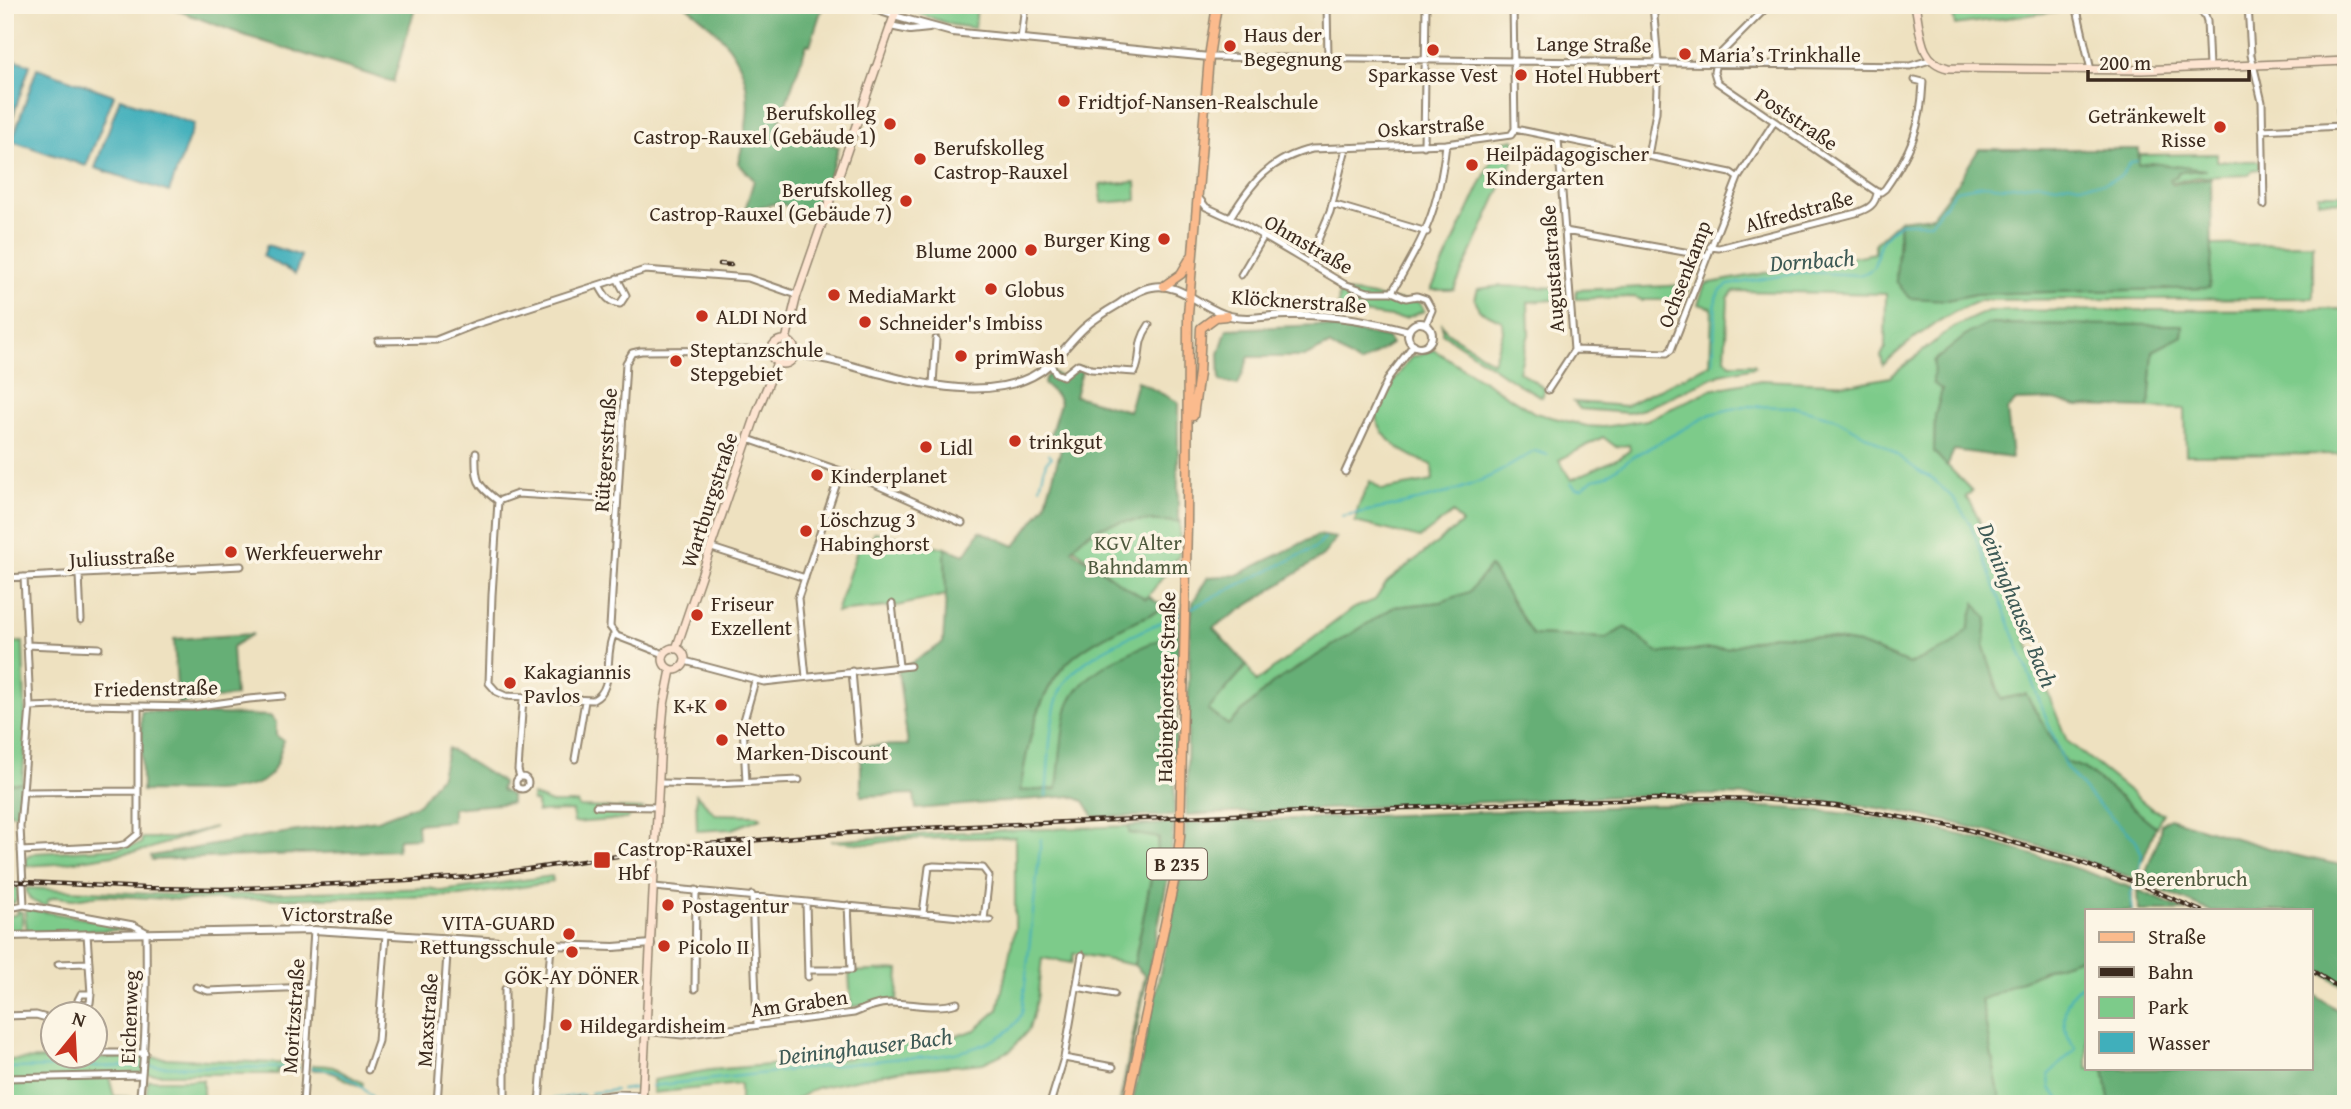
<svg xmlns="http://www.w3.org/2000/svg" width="2351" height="1109" font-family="'Gentium Book Plus',serif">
<rect width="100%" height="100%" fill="#fcf5e5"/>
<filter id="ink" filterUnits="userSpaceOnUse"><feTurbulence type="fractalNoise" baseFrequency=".0143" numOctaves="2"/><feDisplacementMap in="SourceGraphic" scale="14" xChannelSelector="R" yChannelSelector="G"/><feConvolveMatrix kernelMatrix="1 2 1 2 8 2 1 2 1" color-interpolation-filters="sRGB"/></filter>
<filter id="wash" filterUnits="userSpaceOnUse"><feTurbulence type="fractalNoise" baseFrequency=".00686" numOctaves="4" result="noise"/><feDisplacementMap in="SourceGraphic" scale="28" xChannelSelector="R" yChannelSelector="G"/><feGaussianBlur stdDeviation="1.57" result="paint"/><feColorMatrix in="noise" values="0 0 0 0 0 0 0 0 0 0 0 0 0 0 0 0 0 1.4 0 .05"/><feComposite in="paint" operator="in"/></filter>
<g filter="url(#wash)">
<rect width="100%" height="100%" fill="#eee1c0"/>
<!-- green -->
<path fill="#7dcb8a" stroke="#5c7a54" stroke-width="2" fill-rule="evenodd" d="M906,5h71l-2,23 -23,-3 -44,-15z
M1951,5h122l1,4 -119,16z
M1514,139l2,10 -4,14 -58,127h-23l69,-148z
M2217,154v7h43v8l-7,1 -4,5 -50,2 -28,5 -1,-4 8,-6 25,-2 -66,-5 3,-10z
M1136,182l1,18 -35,3 -2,-18z
M2319,194h27v8l-27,-1z
M1900,220l-4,61 51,19 29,-6 233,-6 3,-43 101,-1v54l-332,2c-39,15 -67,37 -98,65l-2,-9 4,-8 1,-54 -152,-3 -6,7 -3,60 5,6h24l1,3 -35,7 -76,35 -16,4 -48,-4 -6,-7 51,4 85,-42 2,-56 -14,-4 7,-20 170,-31v-10z
M1690,285l-6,15h-42l-8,-3 -58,2v-9z
M1500,286l64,2 1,11 -37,3 1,32 -10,37 26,18 -3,8 -24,-13 -76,-51v-9l5,8 46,30 10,-30 -1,-11 -23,-11 -4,-11 3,-10z
M1339,292c27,0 52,10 80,10l5,9 -18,7h-7l-61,-8z
M2346,309v145l-160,1 -1,-46 -36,-1 4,-58 29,-14 1,-11 -241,65 -7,26 -1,36 38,39 -6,6 11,18 90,226 85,68 11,4 -7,14 -72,-59 -19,-6 -39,-68 -25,5 -17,-52 3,-27 -12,-17 -7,26 -17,17 -42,18 -50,-20 -41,-7 -45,-2 -46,13 -69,5 -32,-26 -19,11 -74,-3 -64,-43 -28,10 -47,5 -122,77 -44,41 -20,-15 39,-45 9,17 96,-73 23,-9 12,-18 75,-59 -9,-10 -33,25 -65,-16 3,-15 12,-26 12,9 51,-9 -1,-16c-25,-10 -50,-22 -57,-50l13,-26 24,-33c8,1 14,-5 22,-6l101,63 52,13 16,1 44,-7 63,-30 51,-10 93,4 36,-7 63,-50 35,-16zM1603,437l13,10 13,-2 1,5 -9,7 -50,23 -12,-20z
M1118,520h62l-1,36 -33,43 -25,-15 -49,-38 14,-11z
M875,532l70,16 1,47 -49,11 -61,6 25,-73 9,2z
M1172,605l7,3v23l-34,17 -78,64 -10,77 -37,2c7,-43 16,-96 48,-129 26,-25 71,-42 104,-57z
M23,642l3,100 -4,41h-17v-140z
M696,794l19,20 42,1 4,3 -29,11 -35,2z
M532,795l19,8h26l2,4 64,2 -17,10 -52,4 -2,-12 -35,1v-10l-5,-1z
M1129,826l1,7 29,4 -25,128 -60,-12 -2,10 -30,-5 -5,42 -8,29 -18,21 -28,13 -85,8 -82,17 -26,15 -50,1v-20l-87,9v-13l57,-10 140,-12 12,-7 84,-12 29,-9 23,-20 17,-82v-91l-113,2 -31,5 -40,-3 111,-8z
M215,827l-70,23 -89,14 -31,2 2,-9 8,-4 85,-5 21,-4 1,-6h31z
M552,876l1,5 -11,3 -82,12 -276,4 -82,-5 -29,4 -18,-2 -7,3 -1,6c-12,-3 -19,-4 -21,-18l171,8 232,-8 13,3z
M5,888h14l-2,11 -3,4 -9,3z
M28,909l94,16 1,3 -2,2 -94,2 -2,-20z
M17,910l5,2v18l-17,2v-15l13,-3z
M2087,956v113h17l6,35h-109l-20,-104 68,-32z
M899,970l-2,30 -46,7 -2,-35z
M142,1057l157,7v5h-21l-1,5h-169l6,22 19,1 -1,7h-127v-44z
M312,1065l19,1 32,17 -1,4 -36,-17h-14z
M148,1080h55v20h-3v4h-55z"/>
<!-- forest -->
<path fill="#66af76" stroke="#506c4a" stroke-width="2" d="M163,5h253l-23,77 -144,-45z
M685,5h138l-13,40 -3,-1 -29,82 61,21 -23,68 -38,-12 -33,7 9,-30 -16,-17c21,-76 10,-111 -53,-158z
M1979,149h160l-1,16 14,-2 54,7 -28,2 -1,4 -7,3 2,5 39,-6 1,78 -3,32 -233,6 -29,6 -38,-2 -13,-17 4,-61 32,-4 26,-34z
M1987,324l196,1 -1,11 -29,15 -4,57 -72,-2 -23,-6 -38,1 -9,9 5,48 -58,-8 -7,16 -13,-14 1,-36 7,-26 -9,-7 1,-22 35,-28z
M1319,325l69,13 3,6 -31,20 -31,-19 -25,12h-55l-11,28 -18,-4 -1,-27 8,-25z
M1078,367h5l-8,29 54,15 8,-30 41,21v120c-36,-2 -84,-7 -106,28l49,34 25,15 2,-3 9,6 15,3c-33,15 -78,32 -104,57 -32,32 -41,86 -48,129l37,-2c3,-25 4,-51 9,-75 11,-48 75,-65 113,-83l-5,185 -80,1 -10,-16 -13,-5 -155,13 -2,-15 -53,2v-50l47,-1 -10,-74 45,-28 3,-48 -1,-47 20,7 15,-24 35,15 30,-41 17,-60 -13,-6 11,-36 -3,-7 -13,-12 1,-6 7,-7 11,8z
M1318,535l18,3 -13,18 -110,72 34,37 -39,45 20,15 44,-41 122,-77 47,-5 28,-10 21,-26 43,69 73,3 20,-11 32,26 69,-5 46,-13 45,2 41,7 50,20 42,-18 17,-17 7,-26 12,16 -3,28 17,52 25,-5 39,68 19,6 72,59 -21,52c-88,-33 -177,-60 -271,-73 -117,-17 -236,-11 -354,-5 -108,5 -216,10 -324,14l4,-188 3,-25 15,-25 29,-2z
M253,634l-21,13 3,49 -57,8 -4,-65z
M141,711l129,5 6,6v14l7,4c-3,16 -7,33 -22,42 -23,13 -91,9 -119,9z
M448,748l54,34 -1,8 10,5v8l-59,5v13l-35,3 1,14 -19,1 -2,11 -245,10 -1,-4 118,-21 108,-15 42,-16 22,-29z
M5,783h17l-5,32 -12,-3z
M1661,805c50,0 99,1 149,5 111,9 218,40 322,78v23h-45v45l-38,12 -68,32 20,104h-869l49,-230 5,-51z
M2169,818l120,36 57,12v122l-35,-22v-55h-101l-68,-29 17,-44 2,-14z
M1174,823l-4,45 -49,236h-2l26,-128 -11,-11 25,-127 -30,-5v-7z
M2138,890l49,21h-48z
M2311,992l35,24v88h-236l-6,-35h207z"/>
<!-- water -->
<path fill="#40afbb" stroke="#3e6c6c" stroke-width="2" d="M5,56l25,9 -25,75z
M37,68l77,27 -28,71 -74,-25z
M120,98l74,26 -25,68 -74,-24z
M267,245l34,11 -6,18 -32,-18z"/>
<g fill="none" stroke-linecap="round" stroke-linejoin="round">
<!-- stream -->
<path stroke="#40afbb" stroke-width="2" d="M1713,363l3,-65 3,-6 9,-7 76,-13 54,3c23,-5 15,-15 22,-31 3,-8 14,-15 20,-21h31l25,-33 27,-5 22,2 35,-4 17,3 12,-3 9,2 26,-2 17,-7 10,-14 6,-1
M1571,483l5,5h7l10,-9 13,-3 25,-18 80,-44 33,-8 50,1 41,11 51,29 34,25 12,6 22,21 16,24 95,243 28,34 42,39 7,15 -2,16 -9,24 2,17
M1040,487l6,-25 6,-5 -3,-3
M1342,516c51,-10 105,-18 151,-41 15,-7 28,-16 42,-24l13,4
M1187,610l128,-62 10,-10
M1046,796c3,-28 3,-77 13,-102 14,-39 87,-64 123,-81
M146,1066l153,2
M5,1068l135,-2
M311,1068c30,1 48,13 67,36
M651,1086l250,-28c35,1 106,-9 121,-45l19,-174
M621,1090l15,-2
M591,1093l25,-3
M545,1100l39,-5
M511,1104l24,-3
M2064,1104l-14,-16 -1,-14 27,-25c-3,-5 -8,-10 -9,-14 -7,-20 0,-45 20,-52"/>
</g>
</g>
<g filter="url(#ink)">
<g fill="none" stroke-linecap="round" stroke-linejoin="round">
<defs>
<path id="minor" d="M861,5l33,11
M1327,5l1,52
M1513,5l2,124
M1769,5l-52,52 -3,15 3,10 160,110
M2076,5l15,65
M2193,5l12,10 2,6 2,46
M2248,5l3,50 11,47 2,103
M1021,39l4,-34
M1209,57l701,9 20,-6
M1515,129l197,40 19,4 7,5
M2262,130l79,-4 -1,-17
M1424,146l2,-141
M1648,156l8,-44 2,-50 -5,-57
M1199,198l7,9 35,16 103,61 24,8h24l14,6 11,-2 9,3 6,11 -6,14
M1332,204l95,28
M1230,218c21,-35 41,-60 82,-69l134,-5 65,-9 4,-6
M1565,231l142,25
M1710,247l9,1 137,-35c12,-4 20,-8 21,-21h4l4,-3c26,-37 36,-61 38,-107l-8,-2
M1308,263l22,-51 16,-64
M1241,275l23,-39
M599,285c5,9 9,18 21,19l6,-9 -9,-17
M1392,292c33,-55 47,-83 54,-148
M378,341l58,-1 38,-15 171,-55 103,8 49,17
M1574,350l93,3 4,-3 67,-172 36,-56
M1050,364l6,9 7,3 15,-12 13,5 44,3c8,-17 0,-27 14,-47
M933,384l3,-45
M1548,390l26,-40 -16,-211
M748,439l113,39 101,45
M476,453c-1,28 1,32 22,48
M1345,472l44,-95 25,-33
M712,548l93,30
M79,575l2,45
M24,577l6,130 -10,120 4,78
M5,578l236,-12
M892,604l7,62
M614,634c-11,19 2,55 -21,66l-87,-4 -9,-4 -8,-9 3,-88 6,-94 19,-7 100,6
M26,645l73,3
M664,654l-47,-18 -7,-9 16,-264 6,-10 9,-2 130,-1
M685,661l79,21 146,-16
M852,671l6,70
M806,677l-8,-79 43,-127
M30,707l57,-2 105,2 57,-8 34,-3
M575,759l10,-58
M516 783a6 6 0 1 1 12 0a6 6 0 1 1-12 0Z
M520,777l-2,-7 5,-72
M746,782l-3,-58 12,-43
M660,783l54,1 85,-4
M25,792l113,-1
M596,806l62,1
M21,851l97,-5 8,-2 12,-10v-128
M654,887l336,33
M752,895l5,129
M806,902l2,75
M5,909l19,-4 109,20 13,7c1,58 0,114 -7,172
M923,913l6,-46 5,-1 49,2 6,8 -5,44
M87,934l4,60h-10l-3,6 1,4 8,1 3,-2 1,-9
M58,964l29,-1
M808,970h43l-3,-65
M196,987l12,4 103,-4
M1077,987l37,7
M695,989l1,-99
M5,1016l31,-1 14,4 2,26
M645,1031l37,4 172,-22c12,-5 24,-10 37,-10 22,0 44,7 66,0
M94,1053h51
M1064,1058l49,9
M368,1070l10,-29 8,-107
M5,1078l137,-3
M303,1104l11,-174
M437,1104l11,-165
M505,1104v-115
M539,1104l12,-159
M542,1104l76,-10 25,1
M1050,1104l14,-46 18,-103"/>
<path id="tertiary" d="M894,16l58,16 257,25
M890,26l20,4 19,-2
M1408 335a12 12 0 1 1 24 0a12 12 0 1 1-24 0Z
M796,353c13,4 28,5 41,9 61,16 162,50 214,1 12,-11 21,-24 33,-35 11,-10 23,-17 35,-24 10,-7 21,-15 33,-17 27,-6 52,23 78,29 19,5 39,-1 58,-1 41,-1 82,5 121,16
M5,936l309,-6 237,15 63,2 37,-3"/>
<path id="secondary" d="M1915,5c6,25 3,57 33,63l194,2 204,-9
M771 352a12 12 0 1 1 24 0a12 12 0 1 1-24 0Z
M786,340l11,-45 101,-290
M663 659a11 11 0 1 1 22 0a11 11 0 1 1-22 0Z
M676,649l82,-240 19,-46
M642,1104l19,-365 3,-34 7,-35"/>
<path id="primary" d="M1164,286l17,-12 10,-17
M1193,416l6,-43 2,-45 15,-11 11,-1
M1127,1104l49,-232 4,-35 7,-312 1,-210 21,-258 8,-52"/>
</defs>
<!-- minor casing -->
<use href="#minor" stroke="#94866f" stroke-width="9"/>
<!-- tertiary casing -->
<use href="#tertiary" stroke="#94866f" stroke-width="10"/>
<!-- secondary casing -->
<use href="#secondary" stroke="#94866f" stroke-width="10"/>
<!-- primary casing -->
<use href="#primary" stroke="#94866f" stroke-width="11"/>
<!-- minor -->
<use href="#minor" stroke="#fff" stroke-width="5"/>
<!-- tertiary -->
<use href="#tertiary" stroke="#fff" stroke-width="6"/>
<!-- secondary -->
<use href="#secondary" stroke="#fde4d1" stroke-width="7"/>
<!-- primary -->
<use href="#primary" stroke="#fbbb8d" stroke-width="8"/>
<defs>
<path id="rail" d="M720,264l11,1
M5,881l140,7 77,1 184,-8 66,-4 222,-32 207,-16 667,-28 141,-3 52,1 75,7 126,22 109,31 63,23 67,29
M2311,970l35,22"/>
</defs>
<!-- rail casing -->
<use href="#rail" stroke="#3b2a1e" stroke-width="4.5"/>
<!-- rail -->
<use href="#rail" stroke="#fcf5e5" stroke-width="2" stroke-dasharray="5" stroke-linecap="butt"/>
</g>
</g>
<!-- markers -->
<g fill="#c8321e" stroke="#fcf5e5" stroke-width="2.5">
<circle cx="1230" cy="46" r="7"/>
<circle cx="1433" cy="50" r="7"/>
<circle cx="1685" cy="54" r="7"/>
<circle cx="1521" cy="75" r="7"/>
<circle cx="1064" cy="101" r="7"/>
<circle cx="890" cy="124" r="7"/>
<circle cx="2220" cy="127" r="7"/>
<circle cx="920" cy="159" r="7"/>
<circle cx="1472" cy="165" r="7"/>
<circle cx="906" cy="201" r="7"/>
<circle cx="1164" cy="239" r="7"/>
<circle cx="1031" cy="250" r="7"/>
<circle cx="991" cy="289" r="7"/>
<circle cx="834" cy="295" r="7"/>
<circle cx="702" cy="316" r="7"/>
<circle cx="865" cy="322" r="7"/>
<circle cx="961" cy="356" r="7"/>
<circle cx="676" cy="361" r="7"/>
<circle cx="1015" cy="441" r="7"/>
<circle cx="926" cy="447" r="7"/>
<circle cx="817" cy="475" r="7"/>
<circle cx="806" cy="531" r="7"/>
<circle cx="231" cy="552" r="7"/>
<circle cx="697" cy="615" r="7"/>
<circle cx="510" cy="683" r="7"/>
<circle cx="721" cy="705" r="7"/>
<circle cx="722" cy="740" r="7"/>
<rect x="593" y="851" width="18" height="18" rx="3.5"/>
<circle cx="668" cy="905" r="7"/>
<circle cx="569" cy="934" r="7"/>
<circle cx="664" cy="946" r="7"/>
<circle cx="572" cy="952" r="7"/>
<circle cx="566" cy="1025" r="7"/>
</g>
<g text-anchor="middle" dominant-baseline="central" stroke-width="7" stroke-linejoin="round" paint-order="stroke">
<!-- shield labels -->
<rect fill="#fcf5e5" stroke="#75675a" stroke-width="2" x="1147" y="848.5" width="60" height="31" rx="5"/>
<g font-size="19" font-weight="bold" fill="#3b2a1e">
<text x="1177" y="864">B 235</text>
</g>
<!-- poi labels -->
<g font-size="21" fill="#3b2a1e" stroke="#fcf5e5" text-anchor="start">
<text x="1244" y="34">Haus der<tspan x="1244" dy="24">Begegnung</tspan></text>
<text x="1699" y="54">Maria’s Trinkhalle</text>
<text x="1433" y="74" text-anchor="middle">Sparkasse Vest</text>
<text x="1535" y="75">Hotel Hubbert</text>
<text x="1078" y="101">Fridtjof-Nansen-Realschule</text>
<text x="876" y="112" text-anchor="end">Berufskolleg<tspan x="876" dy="24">Castrop-Rauxel (Gebäude 1)</tspan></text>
<text x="2206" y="115" text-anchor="end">Getränkewelt<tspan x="2206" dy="24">Risse</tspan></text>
<text x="934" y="147">Berufskolleg<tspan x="934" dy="24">Castrop-Rauxel</tspan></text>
<text x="1486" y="153">Heilpädagogischer<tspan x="1486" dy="24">Kindergarten</tspan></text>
<text x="892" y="189" text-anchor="end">Berufskolleg<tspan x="892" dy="24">Castrop-Rauxel (Gebäude 7)</tspan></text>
<text x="1150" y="239" text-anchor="end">Burger King</text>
<text x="1017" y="250" text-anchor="end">Blume 2000</text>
<text x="1005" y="289">Globus</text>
<text x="848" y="295">MediaMarkt</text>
<text x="716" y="316">ALDI Nord</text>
<text x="879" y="322">Schneider's Imbiss</text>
<text x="690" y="349">Steptanzschule<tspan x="690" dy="24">Stepgebiet</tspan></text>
<text x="975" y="356">primWash</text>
<text x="1029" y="441">trinkgut</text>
<text x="940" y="447">Lidl</text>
<text x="831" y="475">Kinderplanet</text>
<text x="820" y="519">Löschzug 3<tspan x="820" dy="24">Habinghorst</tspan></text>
<text x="245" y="552">Werkfeuerwehr</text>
<text x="711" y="603">Friseur<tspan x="711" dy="24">Exzellent</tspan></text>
<text x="524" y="671">Kakagiannis<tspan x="524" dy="24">Pavlos</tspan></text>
<text x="707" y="705" text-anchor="end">K+K</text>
<text x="736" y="728">Netto<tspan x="736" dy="24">Marken-Discount</tspan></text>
<text x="618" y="848">Castrop-Rauxel<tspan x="618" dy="24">Hbf</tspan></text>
<text x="682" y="905">Postagentur</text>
<text x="555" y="922" text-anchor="end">VITA-GUARD<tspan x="555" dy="24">Rettungsschule</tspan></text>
<text x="678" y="946">Picolo II</text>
<text x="572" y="976" text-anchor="middle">GÖK-AY DÖNER</text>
<text x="580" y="1025">Hildegardisheim</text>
</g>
<!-- street labels -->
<g font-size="21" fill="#3b2a1e" stroke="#fcf5e5">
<text transform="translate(1594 44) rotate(1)">Lange Straße</text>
<text transform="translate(1797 119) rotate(34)">Poststraße</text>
<text transform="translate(1431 126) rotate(-4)">Oskarstraße</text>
<text transform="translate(1799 211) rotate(-15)">Alfredstraße</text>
<text transform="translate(1309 244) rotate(30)">Ohmstraße</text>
<text transform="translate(1552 269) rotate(-94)">Augustastraße</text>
<text transform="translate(1684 274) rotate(-69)">Ochsenkamp</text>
<text transform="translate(1299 301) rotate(4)">Klöcknerstraße</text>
<text transform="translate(605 450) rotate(-86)">Rütgersstraße</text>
<text transform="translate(709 500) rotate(-72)">Wartburgstraße</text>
<text transform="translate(122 557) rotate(-3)">Juliusstraße</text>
<text transform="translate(1166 687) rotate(-89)">Habinghorster Straße</text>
<text transform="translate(156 688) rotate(-1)">Friedenstraße</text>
<text transform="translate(337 915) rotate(2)">Victorstraße</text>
<text transform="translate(799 1003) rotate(-8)">Am Graben</text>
<text transform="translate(293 1016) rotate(-86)">Moritzstraße</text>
<text transform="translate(129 1017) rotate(-88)">Eichenweg</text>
<text transform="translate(427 1020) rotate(-86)">Maxstraße</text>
</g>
<!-- park labels -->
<g font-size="21" fill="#4f5a3e" stroke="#fcf5e5">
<text x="1138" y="542">KGV Alter<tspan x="1138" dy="24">Bahndamm</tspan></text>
<text x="2191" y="878">Beerenbruch</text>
</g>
<!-- water labels -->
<g font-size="23" font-style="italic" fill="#3d5955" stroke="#fcf5e5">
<text transform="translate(1812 260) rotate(-4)">Dornbach</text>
<text transform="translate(2018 605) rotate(68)">Deininghauser Bach</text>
<text transform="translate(865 1046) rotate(-7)">Deininghauser Bach</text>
</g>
</g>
<!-- margin -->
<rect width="2351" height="1109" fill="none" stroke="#fcf5e5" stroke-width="28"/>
<!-- legend -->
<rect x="2085" y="909" width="228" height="161" fill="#fcf5e5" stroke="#afa495" stroke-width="2"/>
<rect x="2099" y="932" width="35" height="10" fill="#fbbb8d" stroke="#afa495" stroke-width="2"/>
<text x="2148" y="944" font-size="21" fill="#3b2a1e">Straße</text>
<rect x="2099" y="967" width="35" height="10" fill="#3b2a1e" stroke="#afa495" stroke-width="2"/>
<text x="2148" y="979" font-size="21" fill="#3b2a1e">Bahn</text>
<rect x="2099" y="997" width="35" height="21" fill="#7dcb8a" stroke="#afa495" stroke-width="2"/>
<text x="2148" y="1014" font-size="21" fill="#3b2a1e">Park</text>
<rect x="2099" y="1032" width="35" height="21" fill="#40afbb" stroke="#afa495" stroke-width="2"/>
<text x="2148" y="1050" font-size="21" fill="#3b2a1e">Wasser</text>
<!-- north arrow -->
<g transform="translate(74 1035) rotate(18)"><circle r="33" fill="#fcf5e5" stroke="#afa495" stroke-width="2"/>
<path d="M0-5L12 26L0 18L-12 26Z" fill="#c8321e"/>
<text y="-10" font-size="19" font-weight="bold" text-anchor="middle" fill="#3b2a1e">N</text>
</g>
<!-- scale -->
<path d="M2088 70v10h161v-10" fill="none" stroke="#3b2a1e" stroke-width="3.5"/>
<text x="2099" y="70" font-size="21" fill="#3b2a1e" stroke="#fcf5e5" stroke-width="5" paint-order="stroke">200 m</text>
</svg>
